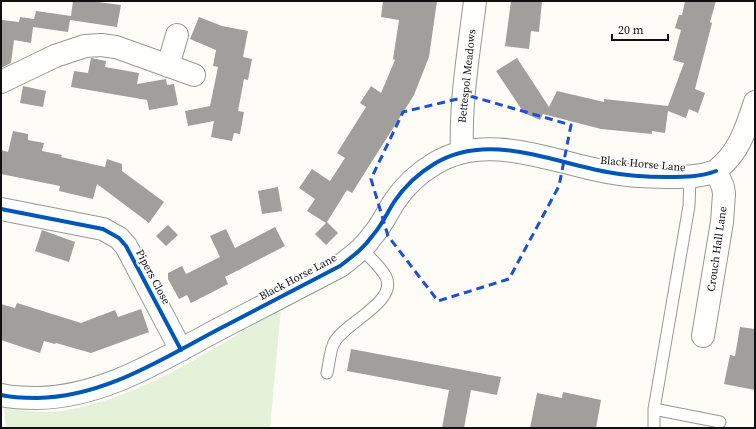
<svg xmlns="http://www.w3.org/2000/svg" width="756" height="429" font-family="'Source Serif 4',serif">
<rect width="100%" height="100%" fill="#fdfcf7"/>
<!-- green -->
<path fill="#e3f2d8" d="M281,308l-11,120h-264l-2,-20c21,3 42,6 63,2 78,-14 147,-62 214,-102z"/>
<!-- building -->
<path fill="#a19f9c" d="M73,1h17l31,4 -4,22 -47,-7 -2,12 -35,-5 -2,16 -17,-3 -3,23 -10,5v-38l1,-10 17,2 1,-5 14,2 2,-8 35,5z
M383,1h54l-8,56 -15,38 -62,98 -5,-3 -20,32 11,11 -12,12 -11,-11 11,-11 -19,-12 8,-12 -16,-11 13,-19 18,12 15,-23 -8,-5 29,-46 -6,-4 11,-17 10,7 14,-33 -2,-1 6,-39 -18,-3z
M511,1h31l-3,31 -8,-1 -2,18 -24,-3z
M685,1h31l-6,21 2,1 -17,66 10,4 -7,20 -9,-4 -3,9 -18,-7 -3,22 -13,-2v3l-51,-5 -58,-15 -3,6 -16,-7 -28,-42 21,-13 32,49 8,-16 47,11v-3l64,7 16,-43 -11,-3 8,-30 -6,-2 4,-13h3z
M199,17l23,9 26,5 -5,26 9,2 -4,21 -4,-1 -6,32 6,1 -4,22 -6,-1 -2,8 -21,-4 3,-16 -26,5 -3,-15 25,-5 8,-39 -5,-1 3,-16 -26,-11z
M91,58l15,3 -1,6 34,6 -2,11 29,-5 1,6 7,-1 4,21 -29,5 -2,-10 -76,-13 3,-16 14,2z
M23,86l23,5 -3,16 -23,-4z
M13,131l15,3v6l16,3 -2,8 20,4 -1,2 44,10 2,-8 15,5v7l42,31 -15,21 -52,-39 -4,15 -34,-8 1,-5 -59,-12v-24l7,2z
M278,187l4,24 -20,3 -4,-23z
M168,225l10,10 -12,11 -10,-10z
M275,227l10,19 -60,31 3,7 -37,19 -4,-8 -8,4 -11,-20v-6l14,-7 4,8 34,-17 -10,-21 16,-7 9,19z
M42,230l33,12 -6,20 -34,-11z
M17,303l64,20 34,-13 3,7 23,-8 8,23 -58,21 -35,-10 -1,1 -11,-3 -4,12 -39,-13v-36l14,4z
M740,327l15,2v61l-31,-6 6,-29 5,1z
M351,349l150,28 -4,18 -26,-5 -7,38h-22l7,-38 -102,-19z
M563,392l38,8 -5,28h-66l7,-35 25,5z"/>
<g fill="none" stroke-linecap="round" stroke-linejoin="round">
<defs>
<path id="lane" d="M327,373c2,-8 3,-23 7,-30 10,-20 64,-41 52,-66 -5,-10 -16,-19 -24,-28
M654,409l66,13
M654,428v-19l35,-203 1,-29"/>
<path id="street" d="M168,66l9,-31
M1,82l54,-26 30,-10 16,-1 15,2 78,28
M462,152c-2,-51 7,-101 13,-151
M1,209l102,20 16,9 7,8 55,104
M703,336l19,-114 2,-28 -1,-7 -7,-16c4,-4 9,-8 13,-13 13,-15 20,-38 26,-56
M1,395c12,3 24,3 36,3 67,-1 125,-39 182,-69 40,-21 81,-42 121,-63 13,-10 24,-18 33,-31 9,-10 14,-22 21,-33 10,-15 25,-29 40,-38 53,-33 118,-2 173,8 20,4 41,5 61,5 17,0 32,0 48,-6"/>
</defs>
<!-- lane casing -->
<use href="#lane" stroke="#979795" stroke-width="13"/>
<!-- street casing -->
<use href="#street" stroke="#979795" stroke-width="24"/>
<!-- lane -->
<use href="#lane" stroke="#fffffe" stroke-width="11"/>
<!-- street -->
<use href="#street" stroke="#fffffe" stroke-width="22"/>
<defs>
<path id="cycleway" d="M1,209l102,20 16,9 7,8 55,104
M1,395c12,3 24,3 36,3 67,-1 125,-39 182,-69 40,-21 81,-42 121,-63 13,-10 24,-18 33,-31 9,-10 14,-22 21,-33 10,-15 25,-29 40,-38 53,-33 118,-2 173,8 20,4 41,5 61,5 17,0 32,0 48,-6"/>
</defs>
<!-- cycleway casing -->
<use href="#cycleway" stroke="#fff" stroke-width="6"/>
<!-- cycleway -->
<use href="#cycleway" stroke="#0057b8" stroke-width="4"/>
</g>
<!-- marked area -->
<path fill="none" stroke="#1d4ed8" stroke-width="3" stroke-dasharray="8 5" stroke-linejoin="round" d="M470,96l101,29 -12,61 -50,93 -71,22 -50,-65 -17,-57 32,-67z"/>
<g text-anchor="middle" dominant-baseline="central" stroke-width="4" stroke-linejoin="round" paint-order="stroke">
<!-- street labels -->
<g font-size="11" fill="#111" stroke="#fff">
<text transform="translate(467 76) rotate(-84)">Bettespol Meadows</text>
<text transform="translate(643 164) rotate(5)">Black Horse Lane</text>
<text transform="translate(717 249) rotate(-82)">Crouch Hall Lane</text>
<text transform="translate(153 277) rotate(62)">Pipers Close</text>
<text transform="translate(298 277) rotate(-28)">Black Horse Lane</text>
</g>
</g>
<!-- border -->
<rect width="756" height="429" fill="none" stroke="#111111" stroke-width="4"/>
<!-- scale -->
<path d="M612 34v6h56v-6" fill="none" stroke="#111111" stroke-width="2"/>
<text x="618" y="34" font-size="12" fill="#111111" stroke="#ffffff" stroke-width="3" paint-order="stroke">20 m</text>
</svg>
